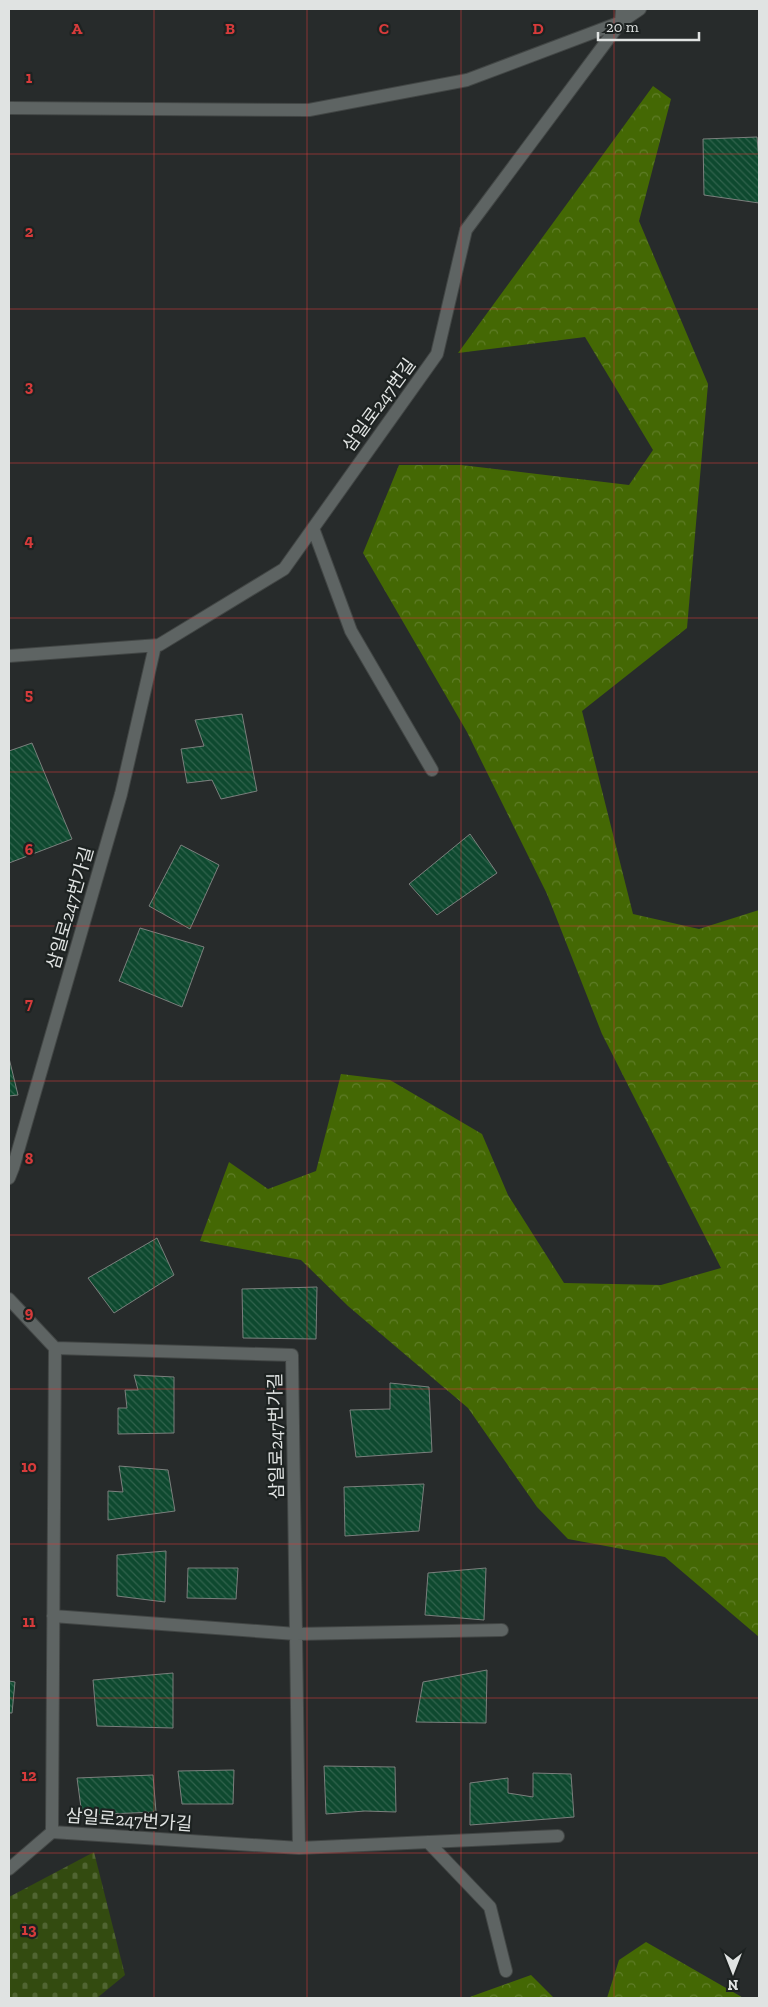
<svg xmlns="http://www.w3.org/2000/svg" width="768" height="2007" font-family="'Zilla Slab','Noto Sans KR',serif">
<defs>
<pattern id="forest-crowns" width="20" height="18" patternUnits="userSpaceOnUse" patternTransform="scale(1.25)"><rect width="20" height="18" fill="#446804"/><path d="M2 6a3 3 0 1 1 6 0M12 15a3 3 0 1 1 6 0" fill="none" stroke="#5f7d28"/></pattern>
<pattern id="cemetery-stones" width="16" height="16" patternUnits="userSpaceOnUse" patternTransform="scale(1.25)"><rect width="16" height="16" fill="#334b10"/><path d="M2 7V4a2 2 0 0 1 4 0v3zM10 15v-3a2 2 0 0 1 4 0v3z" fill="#506532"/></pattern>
<pattern id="building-back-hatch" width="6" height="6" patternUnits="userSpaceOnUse" patternTransform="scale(1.25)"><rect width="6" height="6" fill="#0e492f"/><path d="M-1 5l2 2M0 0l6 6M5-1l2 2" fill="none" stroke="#31634d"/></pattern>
</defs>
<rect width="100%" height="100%" fill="#272b2b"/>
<!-- forest -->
<path fill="url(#forest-crowns)" d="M653,86l18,13 -32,122 69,163 -21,244 -105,83 51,203 66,15 60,-19v727l-94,-80 -97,-18 -31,-32 -69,-99 -120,-102 -47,-46 -101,-19 29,-79 39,27 48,-18 25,-97 49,6 92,54 26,61 56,88 97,2 60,-17 -119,-234 -55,-140 -80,-162 -104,-179 36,-88h62l168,20 24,-35 -68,-113 -127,16z
M646,1942l94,54 3,2h-136l12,-38z
M531,1975l23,23h-87z"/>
<!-- cemetery -->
<path fill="url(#cemetery-stones)" d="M94,1852l31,123 -28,23h-88v-101z"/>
<!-- building -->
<path fill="url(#building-back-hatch)" stroke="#7b7f7d" d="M757,137l2,23v43l-55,-8 -1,-56z
M242,714l15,77 -36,8 -9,-19 -25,3 -6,-34 23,-3 -9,-26z
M32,743l40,96 -63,24v-112z
M470,834l27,39 -60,42 -28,-31z
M181,845l38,20 -29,64 -41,-23z
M140,928l64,19 -22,60 -63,-26z
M9,1058l9,37 -9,1z
M157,1238l17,37 -60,38 -26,-35z
M317,1287l-1,52 -73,-1 -1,-49z
M134,1375l40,2v56l-56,1v-26h9l-2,-18h13z
M390,1383l39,4 3,65 -76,5 -6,-47 40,-1z
M119,1466l49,4 7,41 -67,9v-29l15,1z
M424,1484l-5,47 -74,5 -1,-49z
M166,1551l-1,51 -48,-6v-41z
M188,1568h50l-2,31 -49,-1z
M486,1568l-2,52 -59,-5 3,-42z
M487,1670l-1,53 -70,-1 7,-40z
M173,1673v55l-76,-2 -4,-46z
M9,1681l6,1 -3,31h-3z
M324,1766l71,1 1,45 -31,-1 -39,3z
M234,1770l-1,34h-51l-4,-33z
M533,1773l38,1 3,43 -104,8v-42l38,-5v15l25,4z
M153,1775l3,37 -74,3 -5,-37z"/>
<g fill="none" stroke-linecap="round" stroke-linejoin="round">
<defs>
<path id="minor" d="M9,108l300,2 158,-30 154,-58 1,-13
M313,528l38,103 81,139
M9,656l150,-11 125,-76 153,-215 29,-124 155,-208 19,-13
M9,1178l4,-10 108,-374 34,-148
M9,1299l46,49 -3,484 247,16 259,-12
M55,1348l237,7 7,493
M53,1616l243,18 206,-4
M428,1842l62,65 16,64
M9,1869l43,-37"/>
</defs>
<!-- minor casing -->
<use href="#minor" stroke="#424645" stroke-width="14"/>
<!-- minor -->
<use href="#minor" stroke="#5e6463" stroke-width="12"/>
</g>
<!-- grid -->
<path fill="none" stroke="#d73b3b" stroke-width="1" stroke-opacity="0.55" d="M154,9v1989M307,9v1989M461,9v1989M614,9v1989M9,154h750M9,309h750M9,463h750M9,618h750M9,772h750M9,926h750M9,1081h750M9,1235h750M9,1389h750M9,1544h750M9,1698h750M9,1853h750"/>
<g text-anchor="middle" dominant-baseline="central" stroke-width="4.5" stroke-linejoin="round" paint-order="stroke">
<!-- street labels -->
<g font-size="18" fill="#e0e3e2" stroke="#1d2221">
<text transform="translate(379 405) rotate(-54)">삼일로247번길</text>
<text transform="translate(70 908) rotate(-74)">삼일로247번가길</text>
<text transform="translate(276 1436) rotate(-91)">삼일로247번가길</text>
<text transform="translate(129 1820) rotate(4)">삼일로247번가길</text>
</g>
</g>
<g font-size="16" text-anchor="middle" font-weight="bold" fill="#d73b3b" stroke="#1d2221" stroke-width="4.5" stroke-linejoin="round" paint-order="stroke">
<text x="77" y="34">A</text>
<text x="230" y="34">B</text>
<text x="384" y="34">C</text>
<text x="538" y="34">D</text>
<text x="29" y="83">1</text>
<text x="29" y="237">2</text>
<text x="29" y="392">3</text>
<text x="29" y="546">4</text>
<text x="29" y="700">5</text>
<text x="29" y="855">6</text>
<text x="29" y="1009">7</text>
<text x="29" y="1164">8</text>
<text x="29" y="1318">9</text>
<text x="29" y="1472">10</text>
<text x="29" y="1627">11</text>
<text x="29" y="1781">12</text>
<text x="29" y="1935">13</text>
</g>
<!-- border -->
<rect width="768" height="2007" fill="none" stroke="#e0e3e2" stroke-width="20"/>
<!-- north arrow -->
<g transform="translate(733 1972) rotate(180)" stroke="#1d2221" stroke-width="4" paint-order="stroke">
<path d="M0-4L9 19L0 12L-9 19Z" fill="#e0e3e2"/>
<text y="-8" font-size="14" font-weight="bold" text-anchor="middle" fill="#e0e3e2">N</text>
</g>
<!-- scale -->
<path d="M598 32v8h101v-8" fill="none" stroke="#e0e3e2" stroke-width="2.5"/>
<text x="606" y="32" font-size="15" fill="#e0e3e2" stroke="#1d2221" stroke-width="4" paint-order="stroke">20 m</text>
</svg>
